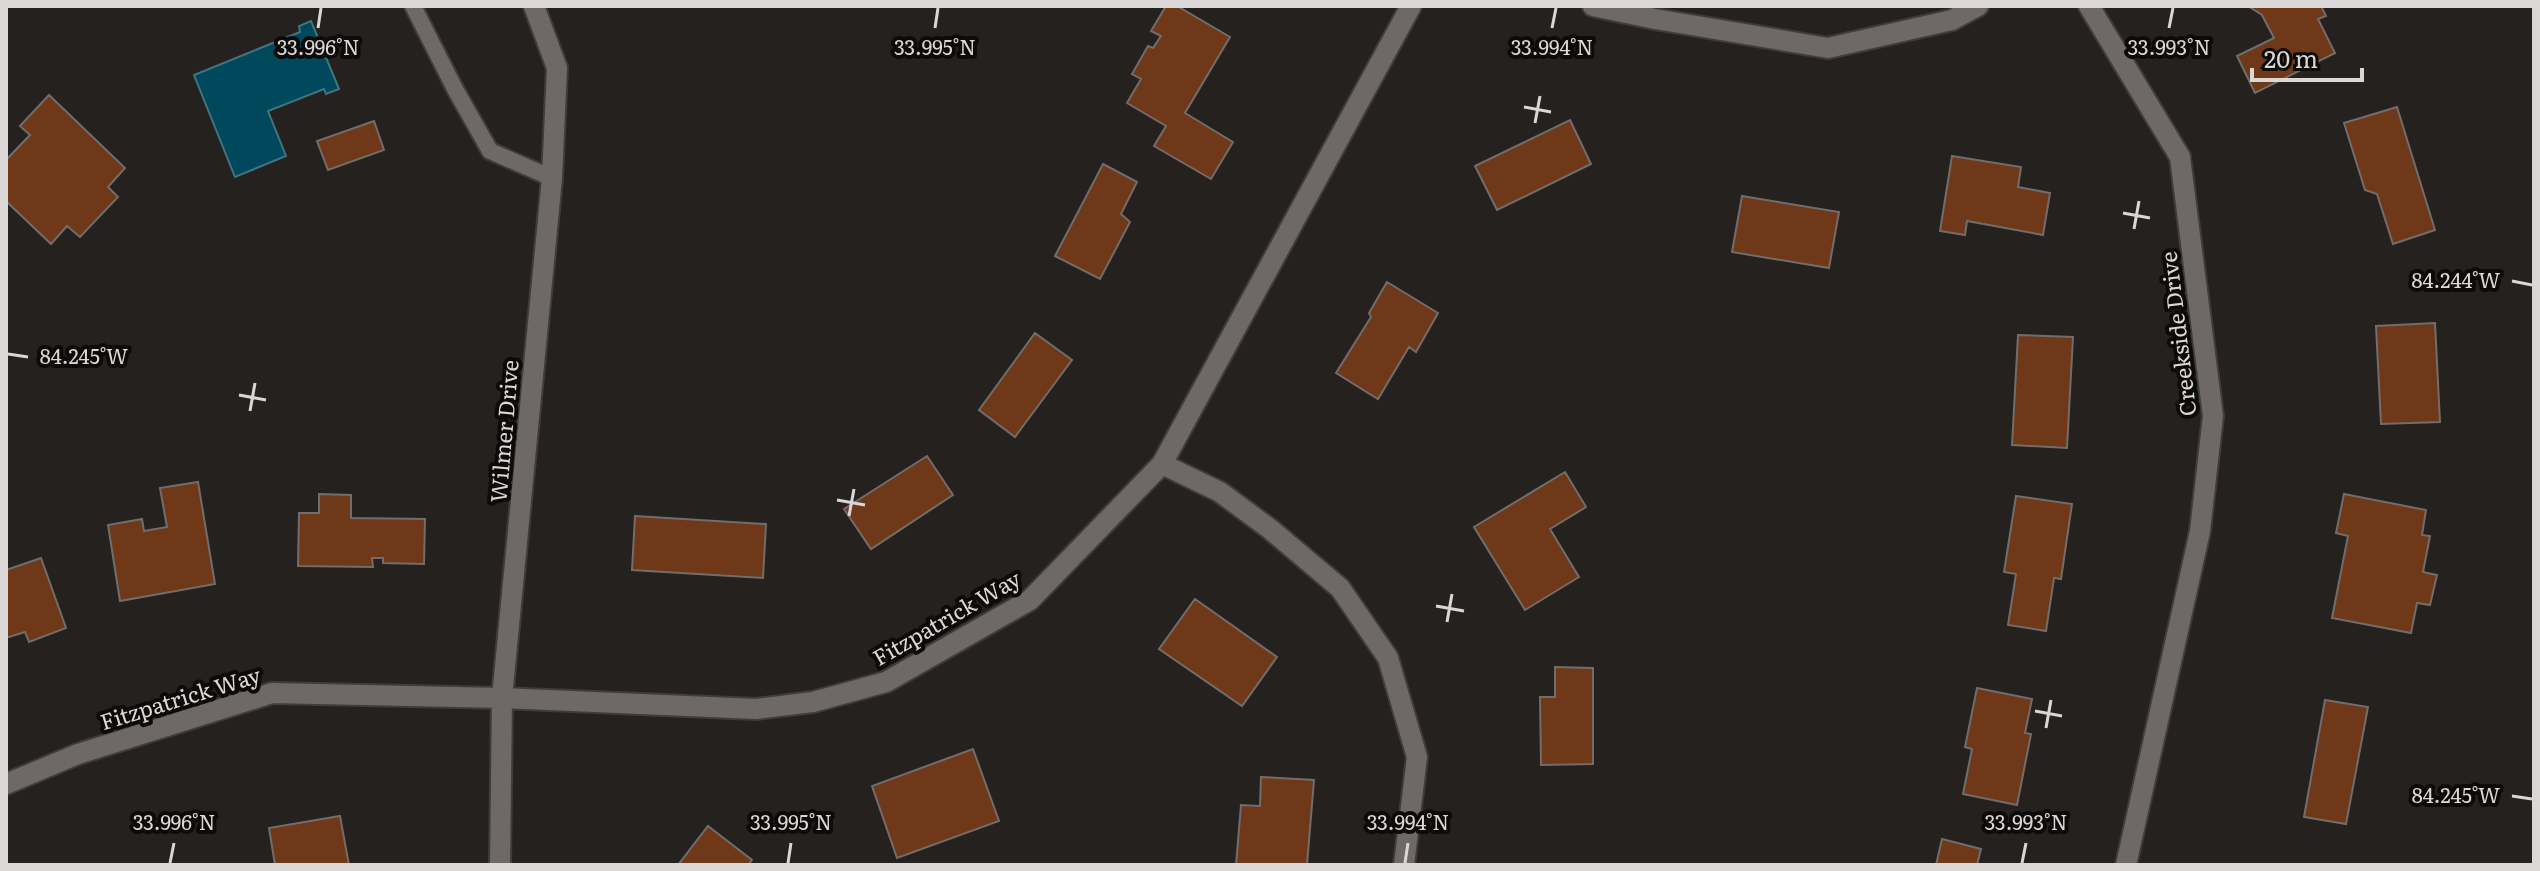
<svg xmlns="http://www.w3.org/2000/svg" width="2540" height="871" font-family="Literata,serif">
<rect width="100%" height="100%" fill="#25211f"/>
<!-- water -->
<path fill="#00495d" stroke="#417481" stroke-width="2" d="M311,21l28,68 -13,5 -2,-5 -56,22 18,45 -51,21 -41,-102 106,-43 -1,-6z"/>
<!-- building -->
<path fill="#6e3819" stroke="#726d6b" stroke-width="2" d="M1166,6h11l53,31 -45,76 48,29 -22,37 -57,-33 12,-20 -39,-23 14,-24 -9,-5 16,-28 5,2 8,-12 -10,-5z
M2248,6h73l5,10 -8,3 17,34 -80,40 -18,-37 37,-18 -12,-23z
M49,95l76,73 -17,19 10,10 -38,40 -13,-11 -16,18 -45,-43v-41l24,-25 -10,-9z
M2397,107l38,123 -42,14 -16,-50 -12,-4 -21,-67z
M1570,120l21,44 -94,46 -22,-44z
M374,121l10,29 -56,20 -11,-29z
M1952,156l69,11 -3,20 32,6 -7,42 -76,-14 -2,14 -25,-4z
M1103,164l34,18 -16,32 9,8 -30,57 -45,-23z
M1742,196l97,16 -10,56 -97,-16z
M1387,282l51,31 -22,39 -7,-5 -31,52 -42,-26 35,-56 -2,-4z
M2435,323l5,99 -59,2 -5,-98z
M1035,333l37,27 -57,77 -36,-27z
M2018,335l55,2 -6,111 -55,-3z
M927,456l26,39 -82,54 -27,-40z
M1565,472l21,35 -36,22 29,48 -54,33 -51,-83z
M198,482l17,102 -95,17 -12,-76 34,-6 2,12 23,-4 -7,-39z
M319,494l32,1v23l74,1 -1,45 -41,-1v-5h-11l1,9 -75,-1 1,-53h20z
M2344,494l82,16 -4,25 8,1 -7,36 14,3 -7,30 -13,-2 -6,30 -79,-15 16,-82 -12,-3z
M2016,496l56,8 -11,75 -7,-1 -8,53 -38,-6 8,-51 -12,-2z
M635,516l131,8 -3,54 -131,-8z
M41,558l25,70 -37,14 -4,-10 -19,6v-68z
M1195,599l82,58 -35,49 -83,-57z
M1555,667l38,1v96l-52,1 -1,-68h15z
M1977,688l55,11 -7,34 6,1 -14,71 -54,-11 9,-45 -7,-2z
M2325,700l43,7 -22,117 -42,-7z
M973,749l26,72 -102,37 -25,-72z
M1261,777l53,3 -7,85h-71l5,-60 19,1z
M340,816l9,49h-74l-6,-37z
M708,826l44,34 -4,5h-70z
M1942,839l39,10 -4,16h-41z"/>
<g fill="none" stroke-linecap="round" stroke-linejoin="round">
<defs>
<path id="service" d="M413,6l42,83 35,62 62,27"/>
<path id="minor" d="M1593,6l62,13 173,29 124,-28 26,-14
M2089,6l91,151 33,259 -13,115 -74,334
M1162,464l58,28 50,37 70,59 48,70 29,99 -13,108
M6,784l72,-30 194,-61 230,5 254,11 57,-7 73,-20 144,-82 132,-136 249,-458
M500,865l2,-167 50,-520 5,-110 -23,-62"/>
</defs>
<!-- service casing -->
<use href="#service" stroke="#3f3c3a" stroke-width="20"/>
<!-- minor casing -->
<use href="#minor" stroke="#3f3c3a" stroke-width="24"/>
<!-- service -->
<use href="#service" stroke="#6e6967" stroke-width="16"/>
<!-- minor -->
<use href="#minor" stroke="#6e6967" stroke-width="20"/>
</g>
<!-- ticks -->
<path fill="none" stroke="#dad7d6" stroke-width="3" d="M318,28l3,-20M935,28l3,-20M1552,28l4,-20M2169,28l4,-20M1524,107l27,5M1535,123l5,-27M2123,213l27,5M2134,229l5,-28M2512,281l20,4M8,354l20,3M239,395l27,5M250,411l5,-28M837,500l28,5M849,516l5,-27M1436,606l28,5M1447,622l5,-28M2035,711l27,5M2046,728l5,-28M2512,796l20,3M170,863l4,-20M788,863l3,-20M1405,863l3,-20M2022,863l4,-20"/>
<g text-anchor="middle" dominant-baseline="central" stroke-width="8" stroke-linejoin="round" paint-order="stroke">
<!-- street labels -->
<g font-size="22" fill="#dad7d6" stroke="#0d0b0a">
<text transform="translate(2177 334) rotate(-97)">Creekside Drive</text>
<text transform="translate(503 431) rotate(-85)">Wilmer Drive</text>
<text transform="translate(946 617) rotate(-30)">Fitzpatrick Way</text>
<text transform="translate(180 697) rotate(-17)">Fitzpatrick Way</text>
</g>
</g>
<g font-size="20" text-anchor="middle" fill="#dad7d6" stroke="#0d0b0a" stroke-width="8" stroke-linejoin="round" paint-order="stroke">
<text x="318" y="55">33.996°N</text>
<text x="935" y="55">33.995°N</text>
<text x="1552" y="55">33.994°N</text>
<text x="2169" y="55">33.993°N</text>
<text x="2456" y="288">84.244°W</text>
<text x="84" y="364">84.245°W</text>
<text x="2456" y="803">84.245°W</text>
<text x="174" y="830">33.996°N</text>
<text x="791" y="830">33.995°N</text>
<text x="1408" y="830">33.994°N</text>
<text x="2026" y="830">33.993°N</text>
</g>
<!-- border -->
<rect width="2540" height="871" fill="none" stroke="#dad7d6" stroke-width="16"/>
<!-- scale -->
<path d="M2252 68v12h110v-12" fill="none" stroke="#dad7d6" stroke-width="4"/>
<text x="2264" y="68" font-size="24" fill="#dad7d6" stroke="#0d0b0a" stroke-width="6" paint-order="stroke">20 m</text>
</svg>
